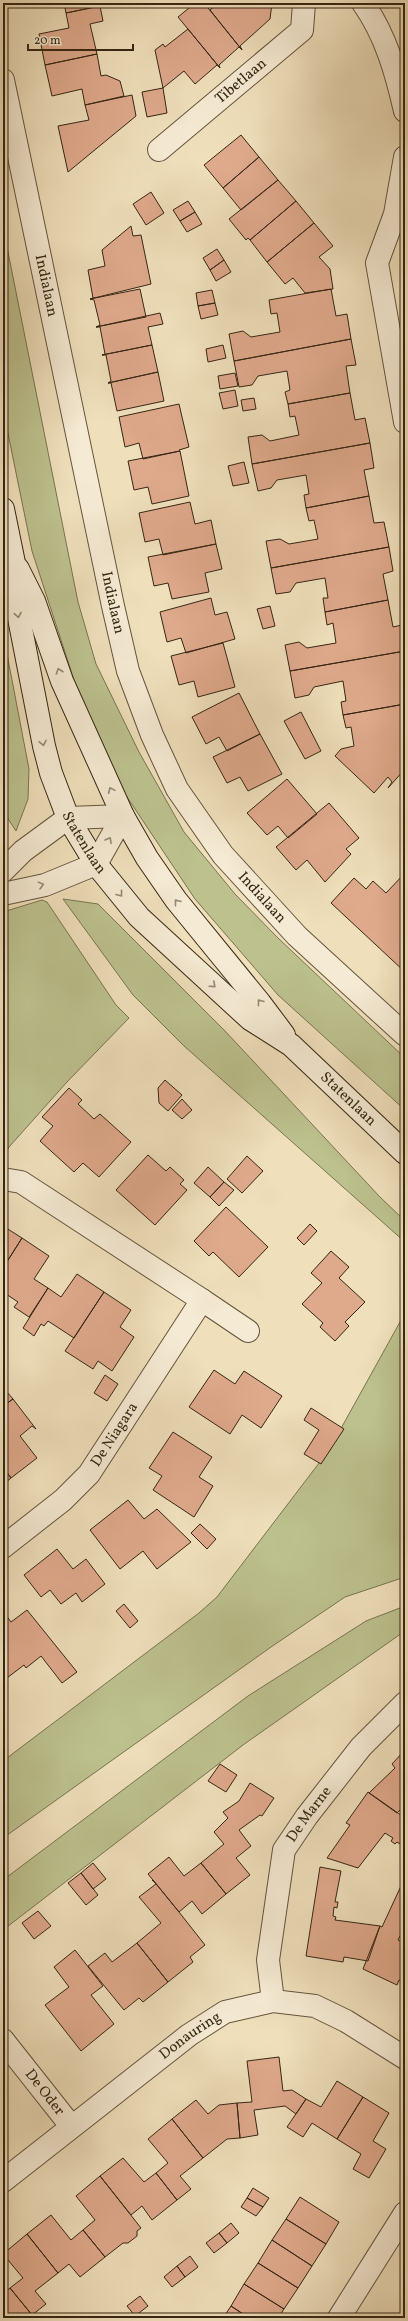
<svg xmlns="http://www.w3.org/2000/svg" width="408" height="2321" font-family="Vollkorn,serif">
<rect width="100%" height="100%" fill="#efdfbb"/>
<filter id="stains"><feTurbulence type="fractalNoise" baseFrequency=".005" numOctaves="4"/><feColorMatrix values="0 0 0 0 .2 0 0 0 0 .09 0 0 0 0 .02 0 0 0 .5 -.17"/></filter>
<radialGradient id="worn" r=".72"><stop offset=".6" stop-color="#630" stop-opacity="0"/><stop offset="1" stop-color="#630" stop-opacity=".3"/></radialGradient>
<!-- green -->
<path fill="#bcc18e" stroke="#787450" d="M3,227l75,375 18,62 43,88 45,80 51,62 42,43 128,121v52l-127,-115 -83,-96 -70,-105 -48,-105 -45,-138 -29,-142z
M3,633l26,136 -1,30 -12,32 -13,-20z
M63,899l35,5 127,127 155,166 25,24v21l-221,-196 -51,-51z
M42,900l5,2 69,103 13,13 -62,64 -58,65 -6,11v-246z
M405,1313v264l-60,20 -74,50 -268,191v-77l196,-148 18,-16 112,-147z
M405,1606v24l-3,3 -159,112 -240,185v-50l245,-184 118,-75z"/>
<!-- building -->
<path fill="#dfa98c" stroke="#352613" d="M64,3h35l1,3 -34,7z
M195,3h9l38,47 -3,-3 -20,18 1,3 -42,-51z
M218,3h54l-2,16 -30,27 2,4 -32,-40z
M100,6l3,15 -13,3 7,30 -52,11 -6,-31 30,-6 -3,-15z
M188,29l32,39 -3,-3 -22,19 -11,-13 -21,17 -8,-38 8,-6 2,3z
M97,54l4,22 5,-1 14,6 4,15 -39,9 -3,-16 -30,7 -7,-31z
M163,88l4,25 -20,4 -5,-25z
M132,95l4,21 -68,56 -10,-46 31,-6 -4,-15z
M241,135l18,22 -36,31 -19,-23z
M259,157l19,23 -37,30 -18,-22z
M278,180l18,21 -46,39 -2,-2 -2,2 -17,-21z
M151,192l13,21 -18,12 -13,-21z
M188,201l7,11 -15,9 -7,-11z
M296,201l18,22 -47,39 -17,-22z
M195,212l7,12 -15,8 -7,-11z
M314,223l19,23 -14,11 11,12 3,20 -28,4 -12,-15 -8,6 -18,-22z
M131,226l2,10 8,-1 10,49 -61,15 3,-1 -5,-28 17,-4 -3,-16z
M217,249l7,11 -14,10 -7,-12z
M224,260l7,12 -15,9 -6,-11z
M140,289l6,28 -50,10 4,-2 -6,-25 -4,-1z
M331,289l5,27 11,-2 4,25 -117,22 -5,-27 14,-3 8,6 29,-5 -3,-19 -6,1 -2,-14z
M212,290l3,13 -17,3 -2,-13z
M215,303l3,12 -17,4 -3,-13z
M160,313l3,11 -15,3 4,18 -50,10 3,-1 -5,-27h-4z
M351,339l5,26 -10,1 4,27 -62,11 -3,-12 5,-2 -3,-19 -29,5 -6,9 -13,2 -5,-26z
M152,345l6,27 -50,11 3,-2 -5,-26h-4z
M223,345l3,13 -18,4 -2,-13z
M158,372l6,29 -47,10 -6,-28h-3z
M235,373l3,13 -18,3 -2,-13z
M235,390l3,16 -15,3 -4,-16z
M350,393l5,27 10,-2 5,25 -118,21 -4,-27 14,-2 8,6 29,-6 -4,-19 -5,1 -2,-13z
M254,398l2,11 -13,2 -2,-11z
M179,404l10,43 -10,3 1,1 -37,8 -4,-16 -14,4 -6,-30z
M370,443l4,25 -10,2 5,26 -63,12 -2,-13 5,-1 -3,-19 -29,5 -6,8 -13,3 -6,-27z
M180,451l9,45 -37,8 -4,-17 -14,3 -6,-29z
M244,462l5,21 -16,3 -5,-20z
M369,496l5,27 10,-1 5,25 -118,21 -5,-27 14,-2 9,5 29,-5 -4,-19 -5,1 -3,-13z
M190,502l5,22 16,-4 5,24 -53,11 -4,-16 -14,3 -6,-29z
M216,544l6,25 -17,4 4,19 -37,7 -4,-16 -14,3 -6,-29z
M389,547l4,24 -10,3 5,26 -63,12 -2,-14h5l-3,-20 -29,5 -6,9 -14,2 -5,-26z
M211,598l4,17 12,-3 8,27 -49,14 -5,-15 -14,4 -7,-30z
M388,600l5,27 9,-2 3,26 -115,20 -5,-26 14,-3 8,6 29,-5 -3,-20 -6,2 -2,-13z
M270,606l5,20 -12,3 -6,-20z
M223,643l12,44 -37,10 -4,-16 -15,4 -8,-29z
M405,651v25l-3,1 3,27 -62,11 -2,-13 5,-1 -3,-20 -29,6 -5,8 -14,3 -5,-27z
M239,693l21,41 -33,17 -8,-14 -13,7 -14,-27z
M405,704v65l-17,19 4,-6 -4,-5 -14,16 -39,-37 6,-7 13,-3 -3,-19 -5,1 -3,-13z
M301,712l20,39 -16,8 -21,-38z
M260,734l22,40 -34,17 -8,-14 -13,6 -14,-26z
M287,779l30,35 -29,24 -10,-12 -11,9 -20,-22z
M329,803l30,35 -13,11 5,5 -26,28 -18,-22 -11,10 -20,-23z
M405,873v99l-74,-69 23,-25 12,11 7,-8 13,12z
M165,1080l17,15 -14,16 -9,-8 -1,-15z
M69,1088l13,12 -4,4 16,15 6,-5 31,28 -32,35 -16,-14 -9,9 -34,-31 13,-15 -11,-9z
M182,1099l10,11 -10,9 -10,-9z
M148,1155l18,16 4,-4 14,13 -4,4 7,6 -32,35 -39,-35z
M247,1156l16,15 -21,22 -15,-14z
M208,1167l16,15 -14,15 -16,-14z
M224,1182l10,8 -15,16 -9,-9z
M226,1207l42,40 -29,30 -26,-25 -4,4 -15,-15z
M310,1224l7,7 -13,14 -7,-7z
M3,1226l19,12 -19,30z
M22,1238l27,18 -15,23 14,9 -19,29 -15,-10 4,-5 -15,-10v-24z
M331,1251l18,16 -10,11 26,24 -20,20 4,4 -14,15 -15,-14 3,-4 -21,-19 20,-21 -11,-10z
M77,1274l27,18 -30,46 -26,-17 -4,5 -3,-2 -7,12 -11,-8 25,-40 13,9z
M104,1292l27,18 -11,17 14,10 -22,34 -14,-10 -5,8 -28,-18z
M214,1370l21,14 9,-13 38,25 -21,32 -19,-13 -12,19 -41,-27z
M105,1375l13,9 -11,17 -13,-8z
M7,1392l6,7 -10,7v-10z
M13,1399l23,30 -4,-3 -12,10 17,22 -26,20 -8,-11v-61z
M311,1408l33,21 -23,35 -17,-10 15,-24 -15,-10z
M173,1432l39,25 -13,20 14,9 -19,31 -41,-27 9,-14 -13,-8z
M3,1467l8,11 -8,7z
M128,1500l16,19 13,-10 34,33 -34,27 -14,-18 -23,18 -30,-39z
M200,1524l16,15 -9,10 -16,-16z
M57,1549l16,20 13,-10 19,25 -23,18 -6,-9 -15,11 -11,-14 -9,7 -17,-22z
M124,1604l14,17 -8,7 -14,-17z
M27,1610l50,62 -15,11 -21,-27 -15,12 -2,-3 -21,16v-70l8,11z
M405,1750v55l-8,8 -28,-20 26,-25 -3,-4z
M220,1764l17,11 -11,17 -18,-11z
M250,1783l24,15 -12,18 -2,-1 -21,15 12,16 -15,12 14,17 -24,19 -25,-31 23,-19 -10,-12 14,-14 -5,-6 16,-11z
M368,1792l37,26v29l-8,-5 -2,2 -4,-3 2,-3 -8,-5 -27,35 -31,-10 23,-33 -4,-2z
M169,1857l15,19 17,-13 25,31 -24,20 -10,-13 -13,11 -31,-38z
M93,1863l13,16 -13,10 -12,-16z
M320,1867l21,4 -6,31h3l-1,6 -3,-1 -1,9 3,1 -1,3 45,6 -12,35 -24,-4 -1,5 -37,-6z
M81,1873l17,22 -12,10 -18,-22z
M152,1880h1l26,32 26,33 -15,12 3,5 -25,20 -31,-39 24,-20 -22,-26 17,-13z
M401,1886l4,2v45l-3,-1 -4,8 7,3v40l-6,-3 -2,5 -34,-16 17,-43 2,1z
M38,1911l13,15 -17,13 -12,-16z
M137,1943l31,39 -25,20 -4,-4 -15,12 -36,-44 17,-13 7,9z
M75,1950l28,36 -12,9 23,29 -33,27 -36,-46 24,-18 -15,-20z
M279,2057l4,34 9,-1 14,9 -10,15 -11,-8 -31,4 4,25 -18,3 -3,-35 15,-1 -5,-41z
M337,2081l26,16 -26,42 -25,-16 -9,14 -16,-10 19,-28 15,8z
M363,2097l26,16 -16,28 13,8 -17,29 -16,-9 8,-15 -24,-15z
M196,2100l12,14 11,-9 18,-2 3,35 -13,1 -24,19 -31,-39z
M172,2119l31,39 -23,18 11,13 -14,11 -21,-27 12,-10 -20,-24z
M123,2158l21,24 12,-9 21,27 -25,20 -10,-14 -11,9 -31,-39z
M100,2176l41,52 -4,3v5l-9,7h-5l-18,14 -22,-27 12,-10 -19,-24z
M253,2188l16,10 -6,9 -16,-9z
M300,2197l39,25 -13,22 -40,-25z
M247,2198l16,9 -7,9 -15,-9z
M51,2215l20,25 12,-10 22,27 -25,20 -11,-13 -11,9 -31,-39z
M286,2219l40,25 -14,22 -40,-26z
M231,2223l8,10 -12,10 -8,-10z
M219,2233l8,10 -13,10 -8,-10z
M27,2234l31,39 -23,18 11,13 -14,11 -22,-27 13,-10 -20,-24z
M272,2240l40,26 -14,22 -40,-25z
M190,2256l8,11 -13,10 -8,-11z
M258,2263l40,25 -14,21 -40,-25z
M177,2266l8,11 -13,10 -8,-10z
M244,2284l40,25 -6,9h-29l-18,-12z
M10,2288l22,27 -4,3h-25v-24z
M140,2296l8,10 -13,10 -8,-10z
M231,2306l18,12h-26z"/>
<g fill="none" stroke-linecap="round" stroke-linejoin="round">
<defs>
<g id="street">
<path d="M363,3c23,33 33,69 42,108"/>
<path id="s1" d="M3,80l110,526 15,65 24,64 25,54 46,66 74,81 108,99"/>
<path id="s2" d="M159,150l143,-120 2,-27"/>
<path d="M405,157l-10,57 -18,49 28,159"/>
<path d="M3,871l20,-20 45,-33 55,-2"/>
<path d="M3,894l42,-9 51,-21 27,-48"/>
<path d="M3,1179l18,3 181,118 -113,174 -26,26 -60,47"/>
<path d="M202,1300l46,31"/>
<path id="s3" d="M273,2001l-5,-41 16,-110 23,-34 54,-69 44,-44"/>
<path id="s4" d="M3,2040l68,86"/>
<path id="s5" d="M3,2181l186,-146 36,-23 48,-11 42,5 31,15 59,37"/>
<path d="M339,2318l66,-105"/>
</g>
<g id="secondary">
<path id="s6" d="M3,509l11,54 3,45 27,138 7,27 17,45 28,46 43,53 111,102 41,26 114,108"/>
<path d="M18,569l16,32 28,80 61,135 24,42 29,42 84,103 24,32"/>
</g>
</defs>
<!-- street casing -->
<use href="#street" stroke="#64543d" stroke-width="24"/>
<!-- secondary casing -->
<use href="#secondary" stroke="#352613" stroke-width="24"/>
<!-- street -->
<use href="#street" stroke="#f5ead3" stroke-width="22"/>
<!-- secondary -->
<use href="#secondary" stroke="#f5ead3" stroke-width="22"/>
</g>
<!-- one-way arrows -->
<defs><path id="oneway-chevron" d="M-2-3.5L2.5 0L-2 3.5" fill="none" stroke-width="1.6" stroke-linecap="round" stroke-linejoin="round"/></defs>
<g stroke="#958873">
<use href="#oneway-chevron" transform="translate(18 615) rotate(79)"/>
<use href="#oneway-chevron" transform="translate(59 671) rotate(-109)"/>
<use href="#oneway-chevron" transform="translate(43 743) rotate(78)"/>
<use href="#oneway-chevron" transform="translate(111 790) rotate(-114)"/>
<use href="#oneway-chevron" transform="translate(109 840) rotate(-61)"/>
<use href="#oneway-chevron" transform="translate(41 885) rotate(-15)"/>
<use href="#oneway-chevron" transform="translate(120 894) rotate(52)"/>
<use href="#oneway-chevron" transform="translate(177 902) rotate(-128)"/>
<use href="#oneway-chevron" transform="translate(213 985) rotate(42)"/>
<use href="#oneway-chevron" transform="translate(260 1002) rotate(-128)"/>
</g>
<g text-anchor="middle" dominant-baseline="central" stroke-width="4" stroke-linejoin="round" paint-order="stroke">
<!-- street labels -->
<g font-size="15" fill="#352613" stroke="#f5ead3">
<text stroke="none"><textPath href="#s2" startOffset="107">Tibetlaan</textPath></text>
<text stroke="none"><textPath href="#s1" startOffset="210">Indialaan</textPath></text>
<text stroke="none"><textPath href="#s1" startOffset="534">Indialaan</textPath></text>
<text stroke="none"><textPath href="#s6" startOffset="346">Statenlaan</textPath></text>
<text stroke="none"><textPath href="#s1" startOffset="870">Indialaan</textPath></text>
<text stroke="none"><textPath href="#s6" startOffset="717">Statenlaan</textPath></text>
<text transform="translate(115 1435) rotate(-57)">De Niagara</text>
<text stroke="none"><textPath href="#s3" startOffset="196">De Marne</textPath></text>
<text stroke="none"><textPath href="#s5" startOffset="237">Donauring</textPath></text>
<text stroke="none"><textPath href="#s4" startOffset="67">De Oder</textPath></text>
</g>
</g>
<!-- margin -->
<rect width="408" height="2321" fill="none" stroke="#efdfbb" stroke-width="16"/>
<rect x="4" y="4" width="400" height="2313" fill="none" stroke="#352613" stroke-width="2"/>
<rect x="8" y="8" width="392" height="2305" fill="none" stroke="#352613"/>
<!-- scale -->
<path d="M28 44v6h105v-6" fill="none" stroke="#352613" stroke-width="2"/>
<text x="34" y="44" font-size="12" fill="#352613" stroke="#f5ead3" stroke-width="3" paint-order="stroke">20 m</text>
<rect width="100%" height="100%" filter="url(#stains)"/>
<rect width="100%" height="100%" fill="url(#worn)"/>
</svg>
